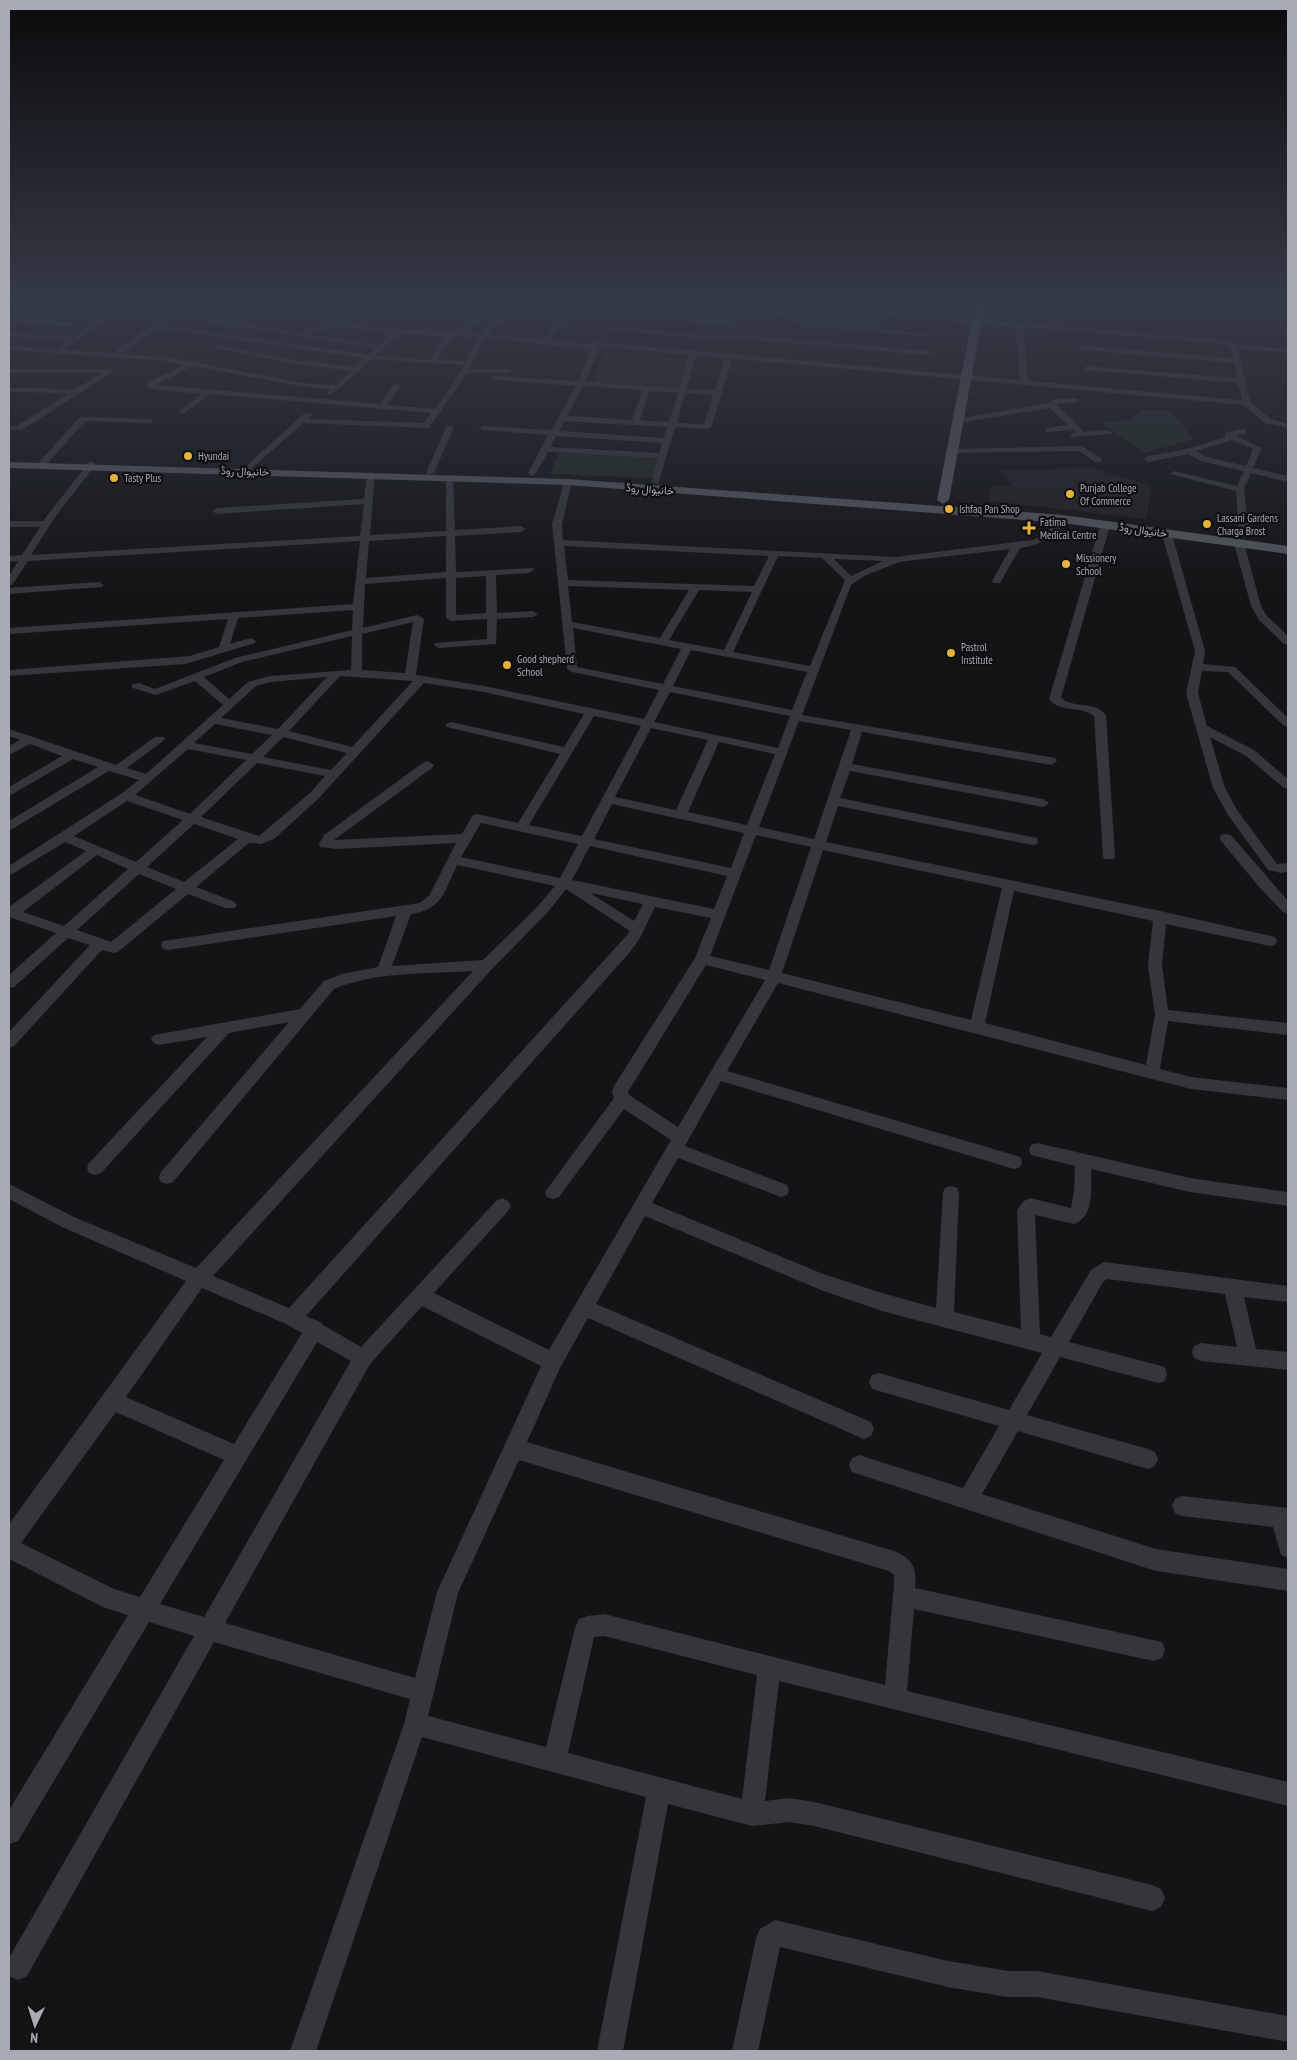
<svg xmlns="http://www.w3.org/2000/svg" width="1297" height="2060" font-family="'PT Sans Narrow',Vazirmatn,sans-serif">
<rect width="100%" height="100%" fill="#141416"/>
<!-- built -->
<path fill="#202023" d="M606,352l89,7 -9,31 -94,-5z
M1092,468l59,18 -4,33 -158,-18 2,-15 21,-1 -12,-15z"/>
<!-- green -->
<path fill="#202822" d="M823,309l64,6 -5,15 -73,-7 -9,-7 1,-4 5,-2z
M1141,410l29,1 24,28 -50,14 -42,-30 30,-4z
M559,453l101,4 -7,21 -103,-4z"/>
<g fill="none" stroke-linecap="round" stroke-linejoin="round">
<!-- minor -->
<path fill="#35363a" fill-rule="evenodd" d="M84,303h7l-16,15h-4v-2z
M119,303h7l-61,47 48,3 54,-40 -41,-3 -1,-1 3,-2 46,2 3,2 -4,3 31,3 94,16 34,-10 25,-12 10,-8h7l-13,10 -19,10 55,7 60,2 36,-29h7l-35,29 15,2 34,-31h7l-33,31 53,5 38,-36h7l-38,37 43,4 4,-2 425,38 -4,-53 -199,-17 -12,1 -10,4 1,3 10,4 127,12 1,1 -3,2 -126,-11 -14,-6 -3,-4 -127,-11 -3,-2h24l108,9 14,-5 13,-1 410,34 11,5 49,3 1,2 -4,2 -46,-3 12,53 21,17 17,5v4l-23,-5 -21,-18 -551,-50 3,2 -10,32 29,1 9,-29 4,-2 4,2 -21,66 -4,2 -32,-2 -17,57 -7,-2 7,-24 -110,-6 -12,21 -4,3 -4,-3 20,-38 -65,-5 -4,-2 4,-2 68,4 25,-44 -80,-6 -4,-2 4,-2 82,5 13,-31 -106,-12 -16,31h39l4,2 -4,2h-41l-38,55 -126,-5 -54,48 -4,-3 1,-2 60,-54 7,2 -5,5 116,4 7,-10 -220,-19 -28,20 -4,-2 1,-2 22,-16 -52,-5 -4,-2 3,-5 36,-17 -18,-4 -158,-11v-4l48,3 12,-8 -60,-5v-4l65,5zM169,318l35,3 171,27 -6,6h-6l-202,-29zM334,326l57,7 -12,12 -71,-11zM1023,327l203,17 5,2 2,12 -149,-12 -4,2 4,2 150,13 3,15 -151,-12 -4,2 4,2 152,13 4,17 -214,-19zM157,328l207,30 -9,9 -60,-7 -80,-15 -4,2 84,17 56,7 -15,14 -32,-2 -137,-26 -46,-3zM399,334l46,2 -15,24 -54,-5zM452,336l26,2 -12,23 -29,-1zM596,346l96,9 -4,2 -9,31 -94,-6 14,-33zM372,359l92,6 -7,13 -22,31 -48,-4 14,-19 -4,-2h-3l-14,20 -224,-19 37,-19 111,21 27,2 -4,4 4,2zM583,386l59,4 -10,30 -65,-4zM649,391l29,2 -9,29 -29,-2zM685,393l28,2 -9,29 -27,-1zM564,421l103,6 -3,11 -105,-7zM556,436l106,7 -3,10 -109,-6z
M208,303h25l18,3 -3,2 -37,-3z
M618,303h16l19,4 -3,2 -29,-4z
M635,313l102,9 3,2 -3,2 -104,-10v-2z
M9,317l65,6 3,2 -3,2 -65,-6z
M605,326l122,11 3,-3 198,17 4,2 -4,2 -197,-17 -3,3 -125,-12v-2z
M9,369h101l4,2 -92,59h-13v-4h8l52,-33 -60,-1v-4l67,1 25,-16h-92z
M1075,398l4,2 -1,2 -22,2 28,28 24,-2 4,2 -1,2 -38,3 -4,-2 7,-3 -3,-2 -27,2v-4l22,-3 -18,-17 -92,15 -4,-2 4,-2 90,-16 4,-3z
M80,417l70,2 4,2 -4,2 -65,-2 -39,44h-6v-4z
M447,425l7,2 -20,46 -7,2 -1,-2z
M1243,429h3v4l-10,3 26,12 -9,20 35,8v6l-37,-9 -7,16 5,46 -5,3 -5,-3 -3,-44 -66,-17 4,-3 63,15 7,-15 -43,-10 -13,-7 -40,8 -4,-3 4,-3 39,-7 38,-12v-4zM1232,440l21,9 -7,17 -39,-9 -11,-6z
M1081,446l20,12v4h-6l-16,-11 -127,2 -4,-2 4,-2z
M92,461l4,3 -41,53 -24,38 329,-19 4,-32 -147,10 -5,-3 5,-3 147,-9 3,-24 4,-3 4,3 -5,60 76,-4v-54l7,-2 2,55 66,-4 5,3 -5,3 -66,4 1,36 76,-4 2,2 -5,3 -33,2 1,38 36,-2 5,3 -5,3 -36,2 -1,25 -57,4 -5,-3 1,-2 52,-4v-20l-36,2 -5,-3v-40l-81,6 -2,44 54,-13 7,4 -8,56 68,11 160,33 15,-29 -87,-18 -5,-3 -15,-145 13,-44 7,2 -10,42 1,16 332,17 138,-17 13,-7 11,-11h6v4c-13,13 -24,19 -43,22l-20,35h-6l-2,-2 18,-32 -111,13 -35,14 -13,9 -49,130 253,43 2,3 -6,4 -189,-33 -10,32 191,35 6,4 -6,4 -193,-36 -10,27 192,39 5,1 1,3 -1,3 -5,1 -194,-39 -12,36 334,69 115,26 2,4 -2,4 -5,1 -104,-22 -4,41 6,45 120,13v12l-120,-14 -8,48 31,8 97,11v12l-97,-11 -413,-106 -51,88 287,84 6,2 2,5 -2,5 -6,2 -293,-88 -36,65 102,39 2,5 -2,5 -6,2 -103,-39 -26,45 171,71 59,19 54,15 7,-115 2,-5 6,-2 6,2 2,5 -5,119 67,17 -4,-119 7,-9 6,-3 41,10 3,-17 1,-25 -44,-11 -2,-5 2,-5 6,-2 153,35 98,14v14l-98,-14 -99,-23c0,19 4,47 -17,55l-39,-9 5,119 11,3 40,-67 13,-8 184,24v16l-44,-5 12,52 32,3v18l-87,-9 -7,-3 -2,-6 2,-6 7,-3 36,4 -12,-53 -118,-15 -4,3 -34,60 89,23 7,2 2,7 -2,7 -7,2 -98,-26 -33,58 121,34 7,3 3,7 -3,7 -7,3 -130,-38 -36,63 174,55 132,20v22l-132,-20 -304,-99 -3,-7 3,-7 7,-3 104,33 36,-62 -120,-35 -7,-2 -3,-7 3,-7 7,-2 130,37 33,-57 -160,-42 -61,-21 -176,-74 -49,88 275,118 3,7 -3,7 -7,3 -7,-3 -269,-118 -28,50 -33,74 367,109c19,8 23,16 21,37l247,54 3,8 -3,8 -8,3 -240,-52 -7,82 381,91v24l-509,-125 -14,120 24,-3 25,4 338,83 9,4 4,9 -4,9 -9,4 -338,-85 -25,-4 -37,4 -84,-22 -45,247h-26l49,-254 -224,-60 -106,314h-26l114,-327 6,-25 -196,-57 -187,334 -9,4 -9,-4v-18l185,-322 -45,-14 -131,219 -9,3v-34l119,-195 -25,-8 -94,-48v-35l177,-243 -124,-54 -53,-28v-15l65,33 122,51 277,-297c-45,3 -97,0 -139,18l-161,193 -6,2 -6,-2 -2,-5 2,-5 128,-150 -60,11 -128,140 -6,2 -6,-2 -2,-5 2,-5 118,-126 -48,8 -5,-2 -3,-4 3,-4 146,-26 24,-28 18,-7 36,-7 18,-51 -228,34 -5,-1 -2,-4 2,-4 257,-38 9,-7 27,-53 -119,6 -17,-2 -1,-3 5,-9 100,-73 4,-1 6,4 -2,3 -98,72 128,-6 11,-19 4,-1 41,9 42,-69 -113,-27 -2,-2 6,-3 113,25 20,-33 -100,-22 -60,-9 -106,116 -44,40 -13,5 -12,-1 -53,44 39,15 2,3 -2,3h-10l-37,-14 -70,58 -5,1 -11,-3 -88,96 -5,2v-16l81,-87 -22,-7 -54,49 -5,1v-13l47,-42 -47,-16v-10l77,-56 -21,-9 -56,34v-10l113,-73 17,-13 -30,-9 -100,60v-10l89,-54 -25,-8 -64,37v-9l53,-31 -32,-12 -21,11v-9l11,-6 -11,-4v-7l107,36 39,-28h8l2,2 -2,2 -36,27 19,6 77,-69 -28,-24 -39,14 -23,-7 -2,-2 2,-2 6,-1 16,6 80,-31 117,-28 1,-20 -115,8 -8,26 21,-6 5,3 -1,2 -70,21 -176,12v-6l181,-14 29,-9 9,-28 -219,15v-6l344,-24 7,-63 -332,20 -16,24 -3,1v-10l9,-15 -9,1v-6l13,-1 18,-28h-31v-6h34l46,-59zM446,536v36l-80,6 3,-37zM564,546l205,10 -15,30 -186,-6zM778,556l44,2 23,22 -35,86 -77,-14zM834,559l49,2 -32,15zM486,576v37l-30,2v-37zM568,586l121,4 -29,48 -88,-16zM699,590l53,2 -28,58 -55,-10zM413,622l-8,51 -43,-3v-36zM573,628l108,21 -18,35 -86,-17zM352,636l-1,34 -81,6 -22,6 -19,17 -25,-22 38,-15zM691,650l116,22 -15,38 -119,-24zM340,676l73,5 -61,66 -63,-16zM327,677l-49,52 -57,-11 35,-32 15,-4zM670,692l120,24 -12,32 -124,-26zM594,716l47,10 -59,110 -53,-11zM799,721l52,9 -37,109 -55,-12zM215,724l57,11 -20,19 -58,-11zM651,728l57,12 -32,70 -61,-13zM283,737l64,16 -16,17 -68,-13zM719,742l56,12 -28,71 -59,-13zM188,749l58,11 -56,54 -55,-19zM257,763l68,13 -15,17 -51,43 -58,-19zM127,801l56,19 -47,42 -62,-26zM612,804l132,29 -13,35 -137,-29zM481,823l97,21 -18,34 -99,-21zM194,824l44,15 -54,43 -37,-15zM756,835l55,12 -42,123 -59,-14zM590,846l137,30 -13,33 -142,-29zM823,850l179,38 -31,132 -189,-47zM97,855l31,14 -64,57 -41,-14zM457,865l98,21 -17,20 -55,54 -91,6 19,-52c32,-5 33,-22 46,-49zM139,874l37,15 -65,53 -34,-12zM566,889l64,42 -3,4 -338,373 -76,-32 279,-307 56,-57zM1014,891l139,30 -5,44 7,50 -9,50 -161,-42zM590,893l53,11 -9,17zM655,907l56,11 -16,40 -81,128 -2,5 2,7 -69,94 2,5 6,2 6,-2 65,-88 47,31 -122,210 -115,-57 74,-82 3,-5 -3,-5 -6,-3 -6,3 -135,146 -38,-22 -1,-2 -16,-7 324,-364 10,-14zM706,965l59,15 -87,147 -49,-32 -1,-3zM202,1288l84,36 16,9 -68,111 -108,-47zM422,1306l119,60 -104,226 -22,86 -190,-55 145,-259zM317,1342l34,19 -147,256 -44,-13zM116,1412l108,48 -84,137 -26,-8 -93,-46zM519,1460l370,111 5,4v9l-9,101 -281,-71 -17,2 -8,3 -4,9 -29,119 -118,-31 30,-123zM604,1636l153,39 -15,124 -174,-46 26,-116z
M1104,526l5,3 -48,169c13,11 33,2 45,17l9,141 -1,3h-10l-1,-3 -9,-140c-13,-11 -33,-2 -45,-17l50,-170z
M1168,535l5,3 32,113 -2,13 32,3 53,51v9l-4,-1 -56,-54 -26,-1 -4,22 9,33 47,24 34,29v10l-4,-1 -38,-32 -36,-19 15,51 12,22 40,54 11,-1v8l-7,2 -13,-3 -40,-55 -15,-27 -27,-95 9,-42 -32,-113z
M1240,544l5,3 16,59 6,10 21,20v9l-4,-1 -25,-24 -8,-14 -16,-59z
M99,582l5,3 -2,2 -93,7v-6z
M1226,834l5,1 57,66v13l-5,-2 -23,-24 -39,-47 -1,-3 1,-3z
M1182,1496l106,12v50l-7,-3 -8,-28 -91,-11 -7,-3 -3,-7 3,-7z
M775,1920l173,41 60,10h29l251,45v26l-251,-45h-29l-60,-10 -168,-40 -22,104h-26l24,-113 4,-9z"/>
<!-- major -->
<path fill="#515359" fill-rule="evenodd" d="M983,303h9l-6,7 -4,10 -33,180 -6,4 -6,-4 35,-180 6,-11z
M9,462l559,17 495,36 225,31v8l-225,-31 -495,-38 -559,-17z"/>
</g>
<!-- sky -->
<linearGradient id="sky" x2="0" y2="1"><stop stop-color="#0b0b0c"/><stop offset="0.51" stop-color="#343a47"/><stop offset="1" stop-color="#343a47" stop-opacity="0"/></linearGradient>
<rect width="1297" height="591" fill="url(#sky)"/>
<!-- markers -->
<g fill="#e5b23c" stroke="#0f0f11" stroke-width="2">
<circle cx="188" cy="456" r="5"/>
<circle cx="114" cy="478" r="5"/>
<circle cx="1070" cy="494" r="5"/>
<circle cx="949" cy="509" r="5"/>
<circle cx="1207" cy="524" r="5"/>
<path d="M1026.5 520.5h5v5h5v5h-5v5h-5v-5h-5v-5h5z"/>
<circle cx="1066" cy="564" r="5"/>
<circle cx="951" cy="653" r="5"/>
<circle cx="507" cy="665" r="5"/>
</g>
<g text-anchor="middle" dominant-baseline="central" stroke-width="4.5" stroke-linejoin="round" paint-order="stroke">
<!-- far-poi labels -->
<g font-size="11" fill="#a7abb5" stroke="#0f0f11" text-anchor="start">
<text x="198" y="456">Hyundai</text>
<text x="124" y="478">Tasty Plus</text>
<text x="1080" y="488">Punjab College<tspan x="1080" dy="13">Of Commerce</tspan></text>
<text x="959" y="509">Ishfaq Pan Shop</text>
<text x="1217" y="518">Lassani Gardens<tspan x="1217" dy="13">Charga Brost</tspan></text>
<text x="1040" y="522">Fatima<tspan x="1040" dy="13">Medical Centre</tspan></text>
<text x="1076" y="558">Missionery<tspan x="1076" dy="13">School</tspan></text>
<text x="961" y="647">Pastrol<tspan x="961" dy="13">Institute</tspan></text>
<text x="517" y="659">Good shepherd<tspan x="517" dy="13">School</tspan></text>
</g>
<!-- far-street labels -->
<g font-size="11" fill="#a7abb5" stroke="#0f0f11">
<text transform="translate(245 471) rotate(2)">خانیوال روڈ</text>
<text transform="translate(650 489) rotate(4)">خانیوال روڈ</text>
<text transform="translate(1143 530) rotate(8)">خانیوال روڈ</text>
</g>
</g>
<!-- border -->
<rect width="1297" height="2060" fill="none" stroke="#a7abb5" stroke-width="20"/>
<!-- north arrow -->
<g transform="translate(35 2025) rotate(184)" stroke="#0f0f11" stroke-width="4" paint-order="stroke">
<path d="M0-4L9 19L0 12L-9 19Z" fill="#a7abb5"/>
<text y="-8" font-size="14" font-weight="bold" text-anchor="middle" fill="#a7abb5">N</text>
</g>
</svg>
